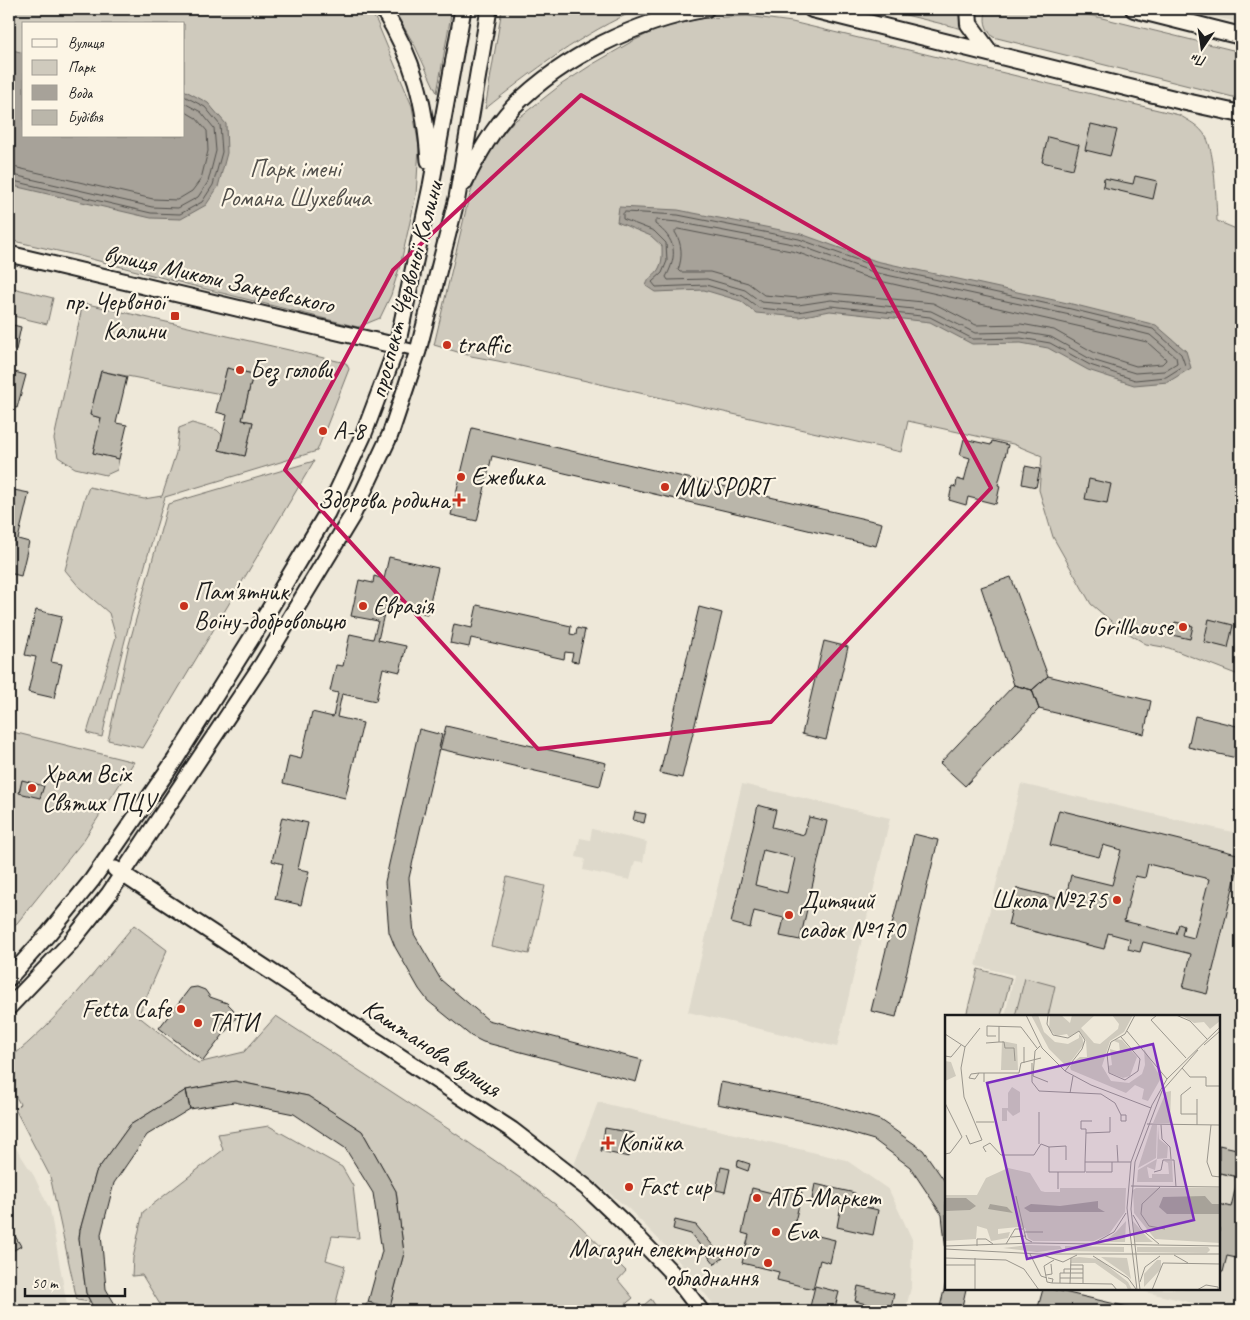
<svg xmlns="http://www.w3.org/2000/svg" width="1250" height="1320" font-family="Caveat,sans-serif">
<rect width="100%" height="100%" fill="#eee8d9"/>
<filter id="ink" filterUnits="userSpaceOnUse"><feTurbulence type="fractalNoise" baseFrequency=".02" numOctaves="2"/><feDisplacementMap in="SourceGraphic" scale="10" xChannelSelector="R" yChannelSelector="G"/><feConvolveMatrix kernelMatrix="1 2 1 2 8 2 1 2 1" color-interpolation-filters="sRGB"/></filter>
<g filter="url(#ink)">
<!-- built -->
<path fill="#ded9cb" d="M1181,9h60v14z
M742,784l148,34 -53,229 -149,-35z
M1021,784l220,50v477h-14l-94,-22h86v-273h-214l9,-41 -38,-9z
M592,829l55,13 -4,20 -8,-1 -5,19 -47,-10 2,-11 -9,-2 4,-19 10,2z
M598,1102l248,58 43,30 23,49 -1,49 -6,23h-186l-47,-58 -43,-44 -55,-44z
M9,1137l25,39 16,34 18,101h-59z"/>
<!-- green -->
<path fill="#cfcabd" stroke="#76736c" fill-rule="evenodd" d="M9,9h360l8,13 35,84 7,41 -3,48 -15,67 -10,33 -11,23 -22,9 -172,-43 -106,-28 -71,-16zM24,24h160v112h-160z
M393,9h59l-15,84 -22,-47z
M502,9h137c-55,23 -108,63 -154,100z
M881,9h82v20z
M987,9h78l176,43v47l-248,-62c-8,-9 -10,-17 -6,-28z
M747,16l45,6 387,93c10,6 21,11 27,22 9,15 10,64 11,84l24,10v445l-72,-28 -23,-4 -28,-17 -27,-23 -38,-67 -14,-47 3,-34 -29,-12 -105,-23 -7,31 -403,-91 -27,-5 -37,-11 34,-144 9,-27 10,-21 25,-30 50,-39 31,-20 38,-22 31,-15 16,-5 29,-4z
M9,287l44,11 -6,26 -38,-9z
M83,303l263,60 3,6 -32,82 -152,46c-24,79 -45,158 -63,240l-15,-4 29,-96 -7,-24 -29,-25 -15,-18 19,-70 5,-13 55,12 18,-3 14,-43 3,-25 13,-5 25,7 5,5 -3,15 26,6 8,-34 -11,-2 11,-46 -26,-6 -6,26 -120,-23 -11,44 11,3 -8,35 26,6 -2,11 -11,5 -31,-7 -17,-11 -4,-18z
M314,461l-171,287 -35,-8 20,-92 40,-144z
M9,731l125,31 -51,79 -74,92z
M507,877l38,9 -16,68 -38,-8z
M134,925l33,25 -29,66 60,47 46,-11 32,-36 180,118 77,53 37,29 56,55 -8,9 15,18 -16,13h-255l6,-9 22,5 14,-54 -8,-62 -34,-60 -54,-35 -73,-15 -49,9 -56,35 -34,47 -16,58 -1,9 7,54 4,9 -13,-2 -27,-124 -35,-67 5,-5 -8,-14 3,-9 -6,-8v-14c48,-38 86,-87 125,-134z
M978,969l33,9 -10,38h-35z
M1025,978l30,8 -7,30h-33z
M269,1126l73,41 11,19 6,52 -27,-2 -6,24 19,6 -11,45h-170l-22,-36 -10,1 1,-18 10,-46 80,-62 -5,-16z
M651,1299l8,12h-22z"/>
<!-- water -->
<path fill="#a7a299" stroke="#6f6c67" d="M9,49l15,4v83h160v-46l24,13 18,21 1,29 -9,34 -12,18 -25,14 -30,-1 -142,-33z
M619,207l59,3 123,24 75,27 196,43 84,21 30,26 5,17 -23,14 -34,3 -46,-15 -40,-22 -27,-5 -49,1 -42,-22 -100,-11 -31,6 -43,-4 -15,-12 -37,-11 -49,2 -9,-6c3,-10 7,-9 12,-16 5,-8 4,-16 4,-24l-11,-10 -34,-14z"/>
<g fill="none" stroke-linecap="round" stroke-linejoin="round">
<!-- shore -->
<path stroke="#54524e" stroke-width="1" d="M9,166l144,33 24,1 15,-9 9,-12 7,-28 -1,-20 -11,-13 -12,-7
M9,174l143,33 26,1 20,-11 10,-15 8,-31 -2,-23 -13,-16 -17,-9
M9,180l142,33 29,1 22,-12 11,-17 9,-33 -2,-27 -15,-18 -21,-11
M625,212l53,3 121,24 75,27 197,43 82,20 28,25 4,11 -19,12 -31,3 -45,-15 -40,-22 -29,-5 -48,1 -43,-22 -99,-11 -32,6 -40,-4 -16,-12 -37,-11 -50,2 -4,-5 10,-9 5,-12 -1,-18 -12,-12 -31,-12v-5z
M657,220l20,2 121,23 75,27 197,43 80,20 26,22 1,6 -13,8 -29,2 -43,-13 -41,-23 -30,-5 -46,1 -44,-22 -100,-11 -33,5 -37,-3 -16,-12 -38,-11 -39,1 -2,-3c12,-22 10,-38 -11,-53v-2z
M678,229l118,23 75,27 276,63 18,16 1,2 -4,4 -26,2 -41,-13 -41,-23 -33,-6 -45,1 -43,-22 -102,-10 -33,5 -34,-3 -16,-12 -38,-11h-30l-2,-2c5,-13 4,-27 -3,-38z"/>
</g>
<!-- building -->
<path fill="#bab6aa" stroke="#1c1c1c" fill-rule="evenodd" d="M1091,124l26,6 -7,26 -25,-6z
M1048,137l31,8 -6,24 -31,-7z
M1135,176l22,5 -4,18 -50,-12 1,-9 29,6z
M9,324l12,3 -5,23 -7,-1z
M227,368l26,6 -11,46 11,2 -8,34 -26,-6 8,-35 -11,-3z
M11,371l15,4 -9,33 -8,-2v-24z
M101,371l26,6 -11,46 11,2 -8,34 -26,-6 8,-35 -11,-3z
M472,428l410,95 -6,23 -384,-90 -15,65 -26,-6z
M964,439l27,6 1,-4 16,4 -10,40 2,1 -4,18 -28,-7 -2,8 -17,-5 3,-14 4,1 1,-8 7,2 6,-23 -10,-3z
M1025,466l15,3 -4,18 -14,-3z
M1089,479l22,5 -4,19 -22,-4z
M9,489l20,4 -11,46 11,3 -8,34 -12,-3z
M389,557l49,11 -11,46 -41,-9 -8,35 28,6 -6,26 -17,-4 -7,33 -34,-7 -5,23 26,6 -18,75 -62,-15 6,-27 12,3 11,-47 21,5 5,-24 -8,-2 6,-26 7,1 7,-32 23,5 5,-18 -27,-5 8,-36 14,3 1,-7 10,3z
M1011,577l37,99 -16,14 -18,-5 -33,-98z
M477,605l94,21 -1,8 6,1 1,-7 8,2 -7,32 -7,-1 2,-8 -8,-1 -1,7 -93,-21 -2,9 -19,-4 4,-19 18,4z
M699,607l23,6 -40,165 -22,-5z
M36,610l26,6 -11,46 11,2 -8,34 -26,-6 8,-35 -11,-2z
M1209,619l24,6 -5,23 -24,-6z
M1175,622l18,4 -3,13 -18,-4z
M824,641l24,6 -22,93 -24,-6z
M1048,676l103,25 -7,33 -105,-25 -7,-19z
M1014,685l18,5 7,19 -74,77 -25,-23z
M1195,716l46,11v32l-53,-12z
M446,726l160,37 -6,23 -160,-37z
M419,729l23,6 -33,143 5,56 27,46 47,40 154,40 -6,22 -153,-40 -12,-6 -43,-35 -9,-12 -24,-42 -6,-15 -4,-50z
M22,780l22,6 -4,12 -21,-5z
M758,805l18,5 -4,17 32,8 5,-18 18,4 -27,119 -20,-4 4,-18 -30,-7 -4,17 -19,-5zM763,850l32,8 -8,35 -32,-8z
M1059,810l182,45 -34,139 -24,-6 8,-34 -48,-12 -3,10 -12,-3 2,-10 -22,-6 -4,16 -96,-24 9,-37 48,12 6,-25 41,10 9,-35 -18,-5 -4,12 -49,-12zM1148,864l61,15 -15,59 -12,-3 2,-9 -5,-2 -3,10 -52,-13 11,-45 10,2z
M635,812l11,2 -2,9 -11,-3z
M282,817l26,6 -10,46 11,2 -8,34 -26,-6 8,-35 -11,-3z
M914,834l24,6 -42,177 -25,-6z
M197,987l8,3 5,7 17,6 6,6 3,9 -33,43 -44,-33 31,-40z
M235,1081l73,15 54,35 34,60 8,62 -14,54 -22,-5 14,-51 -9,-58 -28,-45 -51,-34 -60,-12 -44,7 -4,-19z
M721,1082l100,20 59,18 43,30 23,33v68l-4,-36 -32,-48 -36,-27 -55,-16 -102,-20z
M186,1090l4,19 -43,26 -33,48 -13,51 5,55 13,22h-24l-9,-18 -7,-54 1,-9 16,-58 34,-47z
M605,1128l29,5 -5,24 -28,-6z
M1219,1145l22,5v109l-14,-3 -4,16h-4v-68l12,3 7,-30 -18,-4 -1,6z
M738,1160l12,4 -2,7 -11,-4z
M721,1167l9,2 -5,23 -9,-2z
M629,1182l5,5 -4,4 -5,-5z
M815,1184l40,9 -2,11 25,6 -5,25 -36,-8 4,-22 -29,-6z
M782,1187l20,5 -9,38 42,10 -5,23 -10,-3 -7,29 -36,-9 2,-8 -37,-9 7,-28 -7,-2 10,-45 28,7z
M675,1220l21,5 27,33 -8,6 -24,-30 -18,-5z
M9,1226l12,20 -12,7z
M946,1282v7h20l-5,22h-22z
M815,1286l24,6 -5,19h-25z
M858,1286l36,8 -4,17h-30v-2l9,2 1,-6 -15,-4z
M1043,1289h8l94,22h-108z
M9,1292l11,19h-11z"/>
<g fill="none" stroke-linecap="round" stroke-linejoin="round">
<defs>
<path id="street" d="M397,346l21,5"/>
<path id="secondary" d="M383,9c31,51 42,92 46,152
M464,183c14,-28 29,-55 50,-77 50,-50 123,-85 192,-97
M9,254l388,92
M115,869l397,261 75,58 38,36 47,49 29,38
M9,978l40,-45 43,-53 83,-120 94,-150 58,-97 36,-77 34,-90 34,-160 32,-177
M9,1007l61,-64 39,-49 154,-231 89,-147 38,-81 28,-84 39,-153 32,-189"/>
<path id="primary" d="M812,9l374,93 55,12
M968,9l1,15 21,29
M1134,9l107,27"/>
</defs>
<!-- street casing -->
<use href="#street" stroke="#1c1c1c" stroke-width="14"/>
<!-- secondary casing -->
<use href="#secondary" stroke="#1c1c1c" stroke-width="19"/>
<!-- primary casing -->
<use href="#primary" stroke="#1c1c1c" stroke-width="20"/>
<!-- street -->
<use href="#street" stroke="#fcf5e5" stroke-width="10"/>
<!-- secondary -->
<use href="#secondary" stroke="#fcf5e5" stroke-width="15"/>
<!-- primary -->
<use href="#primary" stroke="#fcf5e5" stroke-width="16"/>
</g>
</g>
<!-- marked area -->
<path fill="none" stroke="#c2185b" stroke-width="4" stroke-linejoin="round" d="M581,95l288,165 122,228 -220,234 -233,27 -253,-279 108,-200z"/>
<!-- markers -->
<g fill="#c8321e" stroke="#fcf5e5" stroke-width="2">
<rect x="170" y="311" width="10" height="10" rx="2.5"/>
<circle cx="447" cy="345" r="5"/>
<circle cx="240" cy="370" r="5"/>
<circle cx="323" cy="431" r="5"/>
<circle cx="461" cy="477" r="5"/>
<circle cx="665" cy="487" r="5"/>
<path d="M456.5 492.5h5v5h5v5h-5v5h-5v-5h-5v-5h5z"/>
<circle cx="184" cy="606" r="5"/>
<circle cx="363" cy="606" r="5"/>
<circle cx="1183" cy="627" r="5"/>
<circle cx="32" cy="788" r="5"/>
<circle cx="1117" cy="900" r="5"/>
<circle cx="789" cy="915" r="5"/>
<circle cx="181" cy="1009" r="5"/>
<circle cx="198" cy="1023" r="5"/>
<path d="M605.5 1135.5h5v5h5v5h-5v5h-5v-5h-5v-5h5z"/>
<circle cx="629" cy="1187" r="5"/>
<circle cx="757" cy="1198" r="5"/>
<circle cx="776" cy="1232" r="5"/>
<circle cx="768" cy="1263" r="5"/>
</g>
<g text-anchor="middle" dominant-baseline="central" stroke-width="4.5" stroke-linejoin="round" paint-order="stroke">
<!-- park labels -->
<g font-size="25" fill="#52504c" stroke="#fcf5e5">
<text x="295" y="169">Парк імені<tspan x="295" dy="29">Романа Шухевича</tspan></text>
</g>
<!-- street labels -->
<g font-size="25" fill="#1c1c1c" stroke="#fcf5e5">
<text transform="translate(219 279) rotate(13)">вулиця Миколи Закревського</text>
<text transform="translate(406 290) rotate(-75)">проспект Червоної Калини</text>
<text transform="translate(432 1048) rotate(33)">Каштанова вулиця</text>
</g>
<!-- poi labels -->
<g font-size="25" fill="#1c1c1c" stroke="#fcf5e5" text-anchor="start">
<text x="165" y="302" text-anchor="end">пр. Червоної<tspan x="165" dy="29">Калини</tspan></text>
<text x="457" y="345">traffic</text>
<text x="250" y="370">Без голови</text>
<text x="333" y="431">А-8</text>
<text x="471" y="477">Ежевика</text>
<text x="675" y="487">MWSPORT</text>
<text x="449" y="500" text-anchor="end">Здорова родина</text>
<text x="194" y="592">Пам'ятник<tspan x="194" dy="29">Воїну-добровольцю</tspan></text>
<text x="373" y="606">Євразія</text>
<text x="1173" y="627" text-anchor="end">Grillhouse</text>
<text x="42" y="774">Храм Всіх<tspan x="42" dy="29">Святих ПЦУ</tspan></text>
<text x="1107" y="900" text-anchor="end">Школа №275</text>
<text x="799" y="901">Дитячий<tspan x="799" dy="29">садок №170</tspan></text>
<text x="171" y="1009" text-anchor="end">Fetta Cafe</text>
<text x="208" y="1023">ТАТИ</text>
<text x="618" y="1143">Копійка</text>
<text x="639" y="1187">Fast cup</text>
<text x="767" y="1198">АТБ-Маркет</text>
<text x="786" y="1232">Eva</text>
<text x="758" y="1249" text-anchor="end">Магазин електричного<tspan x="758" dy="29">обладнання</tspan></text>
</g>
</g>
<!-- overview -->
<g transform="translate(945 1015)">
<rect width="275" height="275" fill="#eee8d9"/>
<path d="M86,0h7l6,17 11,10 13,2 11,-6v-4l3,3 2,7 -17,23 -18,-18zM105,0h11l9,8 2,-8h23l-14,13 13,15 6,1 18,-15 1,-5 -7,-9h21l-9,17 -14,9 -8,25 9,15 18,2 13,-9 3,-9 -1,-16 17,29 -13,23 -6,-2 2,-10 -9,-4 -9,8 -55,-23 -1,-3 3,-5 7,-5h7l-1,-17 -7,-9 -10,6 -2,-3 -11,2 -7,-7zM236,0h39v6l-10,8 -6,-7 -10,1zM171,24l6,1 15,17 -7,19 -7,2 -13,-5 -2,-7 4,-1 -2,-16 10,3 -1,-9 -5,-2zM57,26l15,3 1,26h-17zM0,46l6,1 5,14 -11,5zM67,72l8,5v20l-7,4 -6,-6v11h-5v-13h6v-15zM226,76l-1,32h-17l13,-31zM207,110h5l-1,33 -18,10zM213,110l1,14 9,7 -1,12 -10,1 -2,11 -8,-3 2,11h3v-4h17l-1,-11 -4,-2h8l1,21h-36l1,-12 19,-11zM63,153l22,5 11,18 4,1h15v-4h66l-1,24 -16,22 -15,7h-61l-5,-3 -3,-10 -7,-1 -20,2v5l12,-2 -2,6 -17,3 -4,-12 -10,-3 -1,13 -31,2v-46h32l9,-17zM191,173h84v55l-65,-4 -21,-26 -1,-23zM181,206l-1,21h-21l12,-10zM188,206l14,16 6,5h-18zM82,230l33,1 2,3 -25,3 -34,-4zM120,231l59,1v5l-59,-1zM192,232h71l2,3 -3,3 -70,-1zM134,242l20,2 29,23 4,8h-4l-2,-5 -31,-22h-24l1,-5zM156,242l26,1 4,21 -7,-6zM212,245h4v9l-17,18v-13z" fill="#cfcabd"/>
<path d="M260,181l7,8h8v10h-53l-8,-7 4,-10zM0,183h21l10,8 -6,4 -25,1zM153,186v7l7,4h-75l-6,-4 7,-4 29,2zM45,189l17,3 6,6 -25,-4z" fill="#a7a299"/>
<path fill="none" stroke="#9a968d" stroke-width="1" d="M81,0l16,33 23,23 26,14 60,23M103,0l-1,9 6,11 15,3 11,-7 6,9 -3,9 -17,22M212,0l-6,5 35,38M231,0l14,6 17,18M182,16l40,48M0,19l20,13M51,21h-9v-10l34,1 16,21M176,22l19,22 -2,12 -13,9 -16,-7 -2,-19 4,-12 14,-8 10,-19M54,27h5l1,6h9l1,13M41,28l13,-1v-16M259,30l16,-14M95,31l-5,5 -2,25 15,6M0,41l6,1 10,-12M79,48v-16M87,48v19l7,9 62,3 14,9 6,12h5v6h-5v-6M237,53l8,9h16v9h14M34,58l-4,6 -6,-1 2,-4 8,-1h5M39,67v-9h35l2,-10 20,-5M246,72l-10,8v19h16M125,78l3,-17M252,84v26M0,88l17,34 -12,16 -5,1M94,97v32M31,107h18M202,109l73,1M216,110l1,14 8,8 1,12M266,110l-4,37 5,14 8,1M141,118v-4h-5v-8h11M21,120l4,9 12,-4 -18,-43 -3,-29 4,-21 15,-19M172,130l1,17M104,132v25h36v-10h46M104,132l17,-1v14M41,137l-3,-5 7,-4 11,12h33l7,-11 8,3M140,147l1,-29 24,-1v-15M113,157v17M141,157h26v-10M209,157l7,-2 2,-10h11l2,27M186,171l89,1M215,172l-18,17 -1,10 8,12 16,3M71,181l10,43 6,3M188,200l8,14 18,15M80,217h18M66,222l15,-1M149,228l20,-11 12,-19M61,229l9,-15h8M0,231l88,-3 187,3M32,231v-7h9l7,5M0,234l94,5h181M85,239l11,22 6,2M98,240l20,7 14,-7M229,240l14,8M148,241l35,22 8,11M0,243l61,2 18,9 15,21M0,250h30M125,250h13v19M119,258h19M101,260l6,-1 -1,-10M103,263l5,1 -1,4 -5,-1 -3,-16 10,-6M115,263h23M195,267l5,-15 15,-11M107,268l60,1 5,6M115,268v-10h4v-4h19M125,269l1,-26M30,275v-32M192,275l-10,-82 4,-46 21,-57 15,-26 53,-52M195,275l-9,-81 4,-47 27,-71 36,-41M207,275l11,-27 57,1M252,275l9,-5 12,2v3"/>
<path fill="#7b2cbf" fill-opacity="0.15" stroke="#7b2cbf" stroke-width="2.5" d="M208,29l41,176 -167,39 -40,-176z"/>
<rect width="275" height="275" fill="none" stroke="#1c1c1c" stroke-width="2.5"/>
</g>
<!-- margin -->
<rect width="1250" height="1320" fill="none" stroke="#fcf5e5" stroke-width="30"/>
<rect x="15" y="15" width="1220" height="1290" fill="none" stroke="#1c1c1c" stroke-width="2" filter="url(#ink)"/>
<!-- legend -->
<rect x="22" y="22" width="162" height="115" fill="#fcf5e5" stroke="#a29e95"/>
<rect x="32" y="39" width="25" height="8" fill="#fcf5e5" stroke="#a29e95"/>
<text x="68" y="48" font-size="15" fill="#1c1c1c">Вулиця</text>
<rect x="32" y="60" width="25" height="15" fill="#cfcabd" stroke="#a29e95"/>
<text x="68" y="72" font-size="15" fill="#1c1c1c">Парк</text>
<rect x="32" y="85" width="25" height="15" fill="#a7a299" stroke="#a29e95"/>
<text x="68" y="98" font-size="15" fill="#1c1c1c">Вода</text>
<rect x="32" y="110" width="25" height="15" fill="#bab6aa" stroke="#a29e95"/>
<text x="68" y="122" font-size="15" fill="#1c1c1c">Будівля</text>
<!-- north arrow -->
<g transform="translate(1202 48) rotate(193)" stroke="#fcf5e5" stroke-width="4" paint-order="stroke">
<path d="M0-4L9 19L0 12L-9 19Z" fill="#1c1c1c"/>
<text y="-8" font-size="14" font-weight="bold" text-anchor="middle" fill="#1c1c1c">Пн</text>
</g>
<!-- scale -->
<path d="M25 1288v8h100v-8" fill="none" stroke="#1c1c1c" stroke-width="2.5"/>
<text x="32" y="1288" font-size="15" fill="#1c1c1c" stroke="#fcf5e5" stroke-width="4" paint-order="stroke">50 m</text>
</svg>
